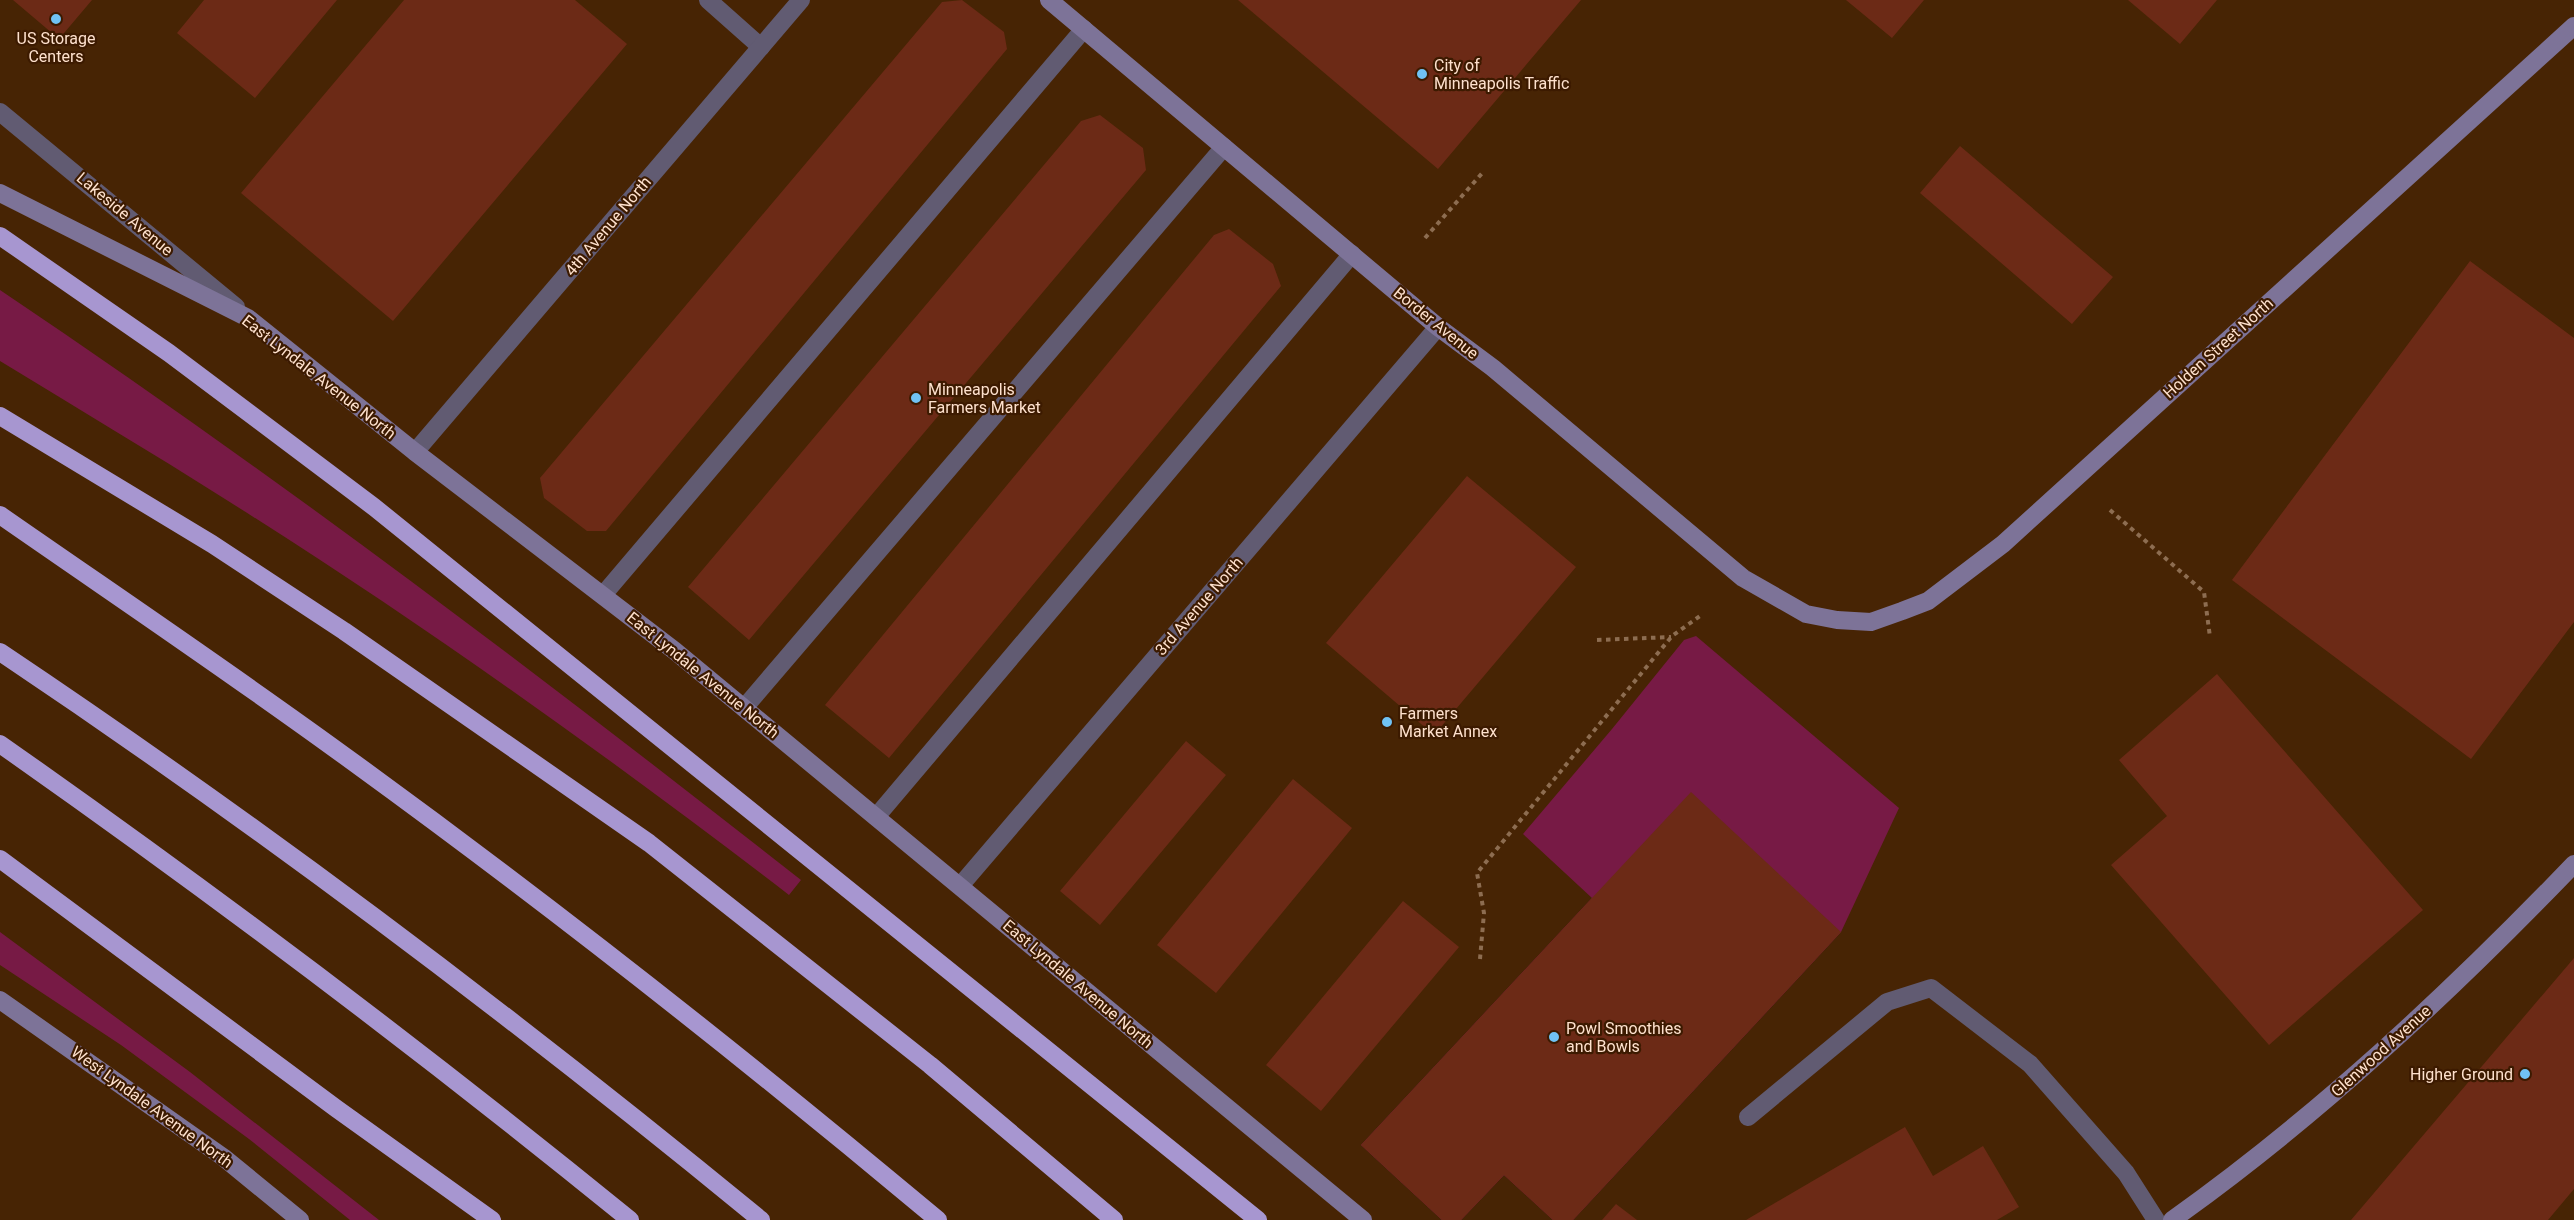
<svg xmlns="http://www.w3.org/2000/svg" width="2574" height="1220" font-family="Roboto,sans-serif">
<rect width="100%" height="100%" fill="#472404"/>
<!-- green -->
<path fill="#771a45" d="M0,290c276,185 540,385 801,590l-12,15c-182,-140 -370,-274 -564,-396 -74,-47 -150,-92 -225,-138z
M1696,636l203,172 -58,124 -268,288h-20l-49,-45 -43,45h-19l-81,-75 231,-247 -69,-64 89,-105 72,-89z
M0,932l190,140 189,148h-29l-101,-81 -128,-94 -121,-80z"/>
<!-- building -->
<path fill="#6c2a16" d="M13,0h79l-33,39z
M204,0h133l-82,98 -78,-65z
M404,0h171l52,44 -234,277 -152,-128z
M962,0l42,32 3,17 -401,482h-19l-43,-33 -4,-20 402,-476z
M1238,0h343l-143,169z
M1846,0h78l-32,38z
M2128,0h89l-37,44z
M1100,115l43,33 3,22 -397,470 -61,-53 393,-466z
M1960,146l153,131 -41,47 -152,-131z
M1229,229l44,35 8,22 -392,472 -64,-53 389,-470z
M2470,261l104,77v284l-103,137 -239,-179z
M1467,476l109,91 -142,168 -108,-92z
M2217,674l206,236 -154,135 -158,-180 56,-49 -48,-56z
M1186,741l40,34 -126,150 -40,-34z
M1293,779l59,49 -136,165 -59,-48z
M1691,792l150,140 -268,288h-20l-49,-45 -43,45h-19l-81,-75z
M1403,901l56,46 -138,164 -55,-46z
M2574,958v231l-26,31h-197z
M1905,1127l28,49 50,-30 36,61 -22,13h-251z
M1616,1204l21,16h-35z"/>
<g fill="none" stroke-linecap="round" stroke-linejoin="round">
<!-- path -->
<path stroke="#8d6d51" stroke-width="4" stroke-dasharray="4.5 4.5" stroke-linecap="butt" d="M1425,238l59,-67
M2110,510l94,82 6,45
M1597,640l74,-3
M1480,959l4,-46 -7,-40 195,-237 28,-20"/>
<!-- lane -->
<path stroke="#615b72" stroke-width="18" d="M708,0l53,47
M603,595l481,-566
M744,708l480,-561
M876,817l476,-563
M1748,1117l139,-115 44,-14 99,76 96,109 30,47"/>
<!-- street -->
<path stroke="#615b72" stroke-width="18" d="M0,112l236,195
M415,452l386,-452
M960,886l478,-559"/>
<!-- secondary -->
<path stroke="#7d7398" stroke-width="18" d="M1049,0l389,327 55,41 250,210 63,36 31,6 34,2 31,-11 26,-10 75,-57 571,-518
M0,193l248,125 167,134 260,199 688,569
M0,1000l223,157 77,63
M2172,1220c146,-104 278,-227 402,-356"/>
<!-- highway -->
<path stroke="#a796d0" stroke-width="18" d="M0,236l169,117 205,154 884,713
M0,416l212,128 132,87 305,212 281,222 184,155
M0,515c118,82 237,162 353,247 201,146 395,299 585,458
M0,652c263,176 516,367 761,568
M0,744c215,151 426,310 630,476
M0,859l337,250 155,111"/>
</g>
<!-- markers -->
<g fill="#70c2f4" stroke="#3c1a00" stroke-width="2">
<circle cx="56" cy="19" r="6"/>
<circle cx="1422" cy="74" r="6"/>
<circle cx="916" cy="398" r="6"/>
<circle cx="1387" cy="722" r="6"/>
<circle cx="1554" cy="1037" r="6"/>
<circle cx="2525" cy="1074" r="6"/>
</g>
<g text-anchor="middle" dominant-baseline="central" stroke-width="4.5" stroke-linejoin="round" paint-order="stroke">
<!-- poi labels -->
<g font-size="16" fill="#fee1cd" stroke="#3c1a00" text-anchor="start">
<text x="56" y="38" text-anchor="middle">US Storage<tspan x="56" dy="18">Centers</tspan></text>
<text x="1434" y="65">City of<tspan x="1434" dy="18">Minneapolis Traffic</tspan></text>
<text x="928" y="389">Minneapolis<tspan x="928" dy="18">Farmers Market</tspan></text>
<text x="1399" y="713">Farmers<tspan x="1399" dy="18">Market Annex</tspan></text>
<text x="1566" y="1028">Powl Smoothies<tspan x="1566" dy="18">and Bowls</tspan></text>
<text x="2513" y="1074" text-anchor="end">Higher Ground</text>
</g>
<!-- street labels -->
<g font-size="16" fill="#fee1cd" stroke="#3c1a00">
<text transform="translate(125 214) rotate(40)">Lakeside Avenue</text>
<text transform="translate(608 226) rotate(-50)">4th Avenue North</text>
<text transform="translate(1436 323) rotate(39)">Border Avenue</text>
<text transform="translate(2218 348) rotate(-42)">Holden Street North</text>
<text transform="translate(319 377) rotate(38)">East Lyndale Avenue North</text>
<text transform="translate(1199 606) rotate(-49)">3rd Avenue North</text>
<text transform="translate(703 675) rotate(39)">East Lyndale Avenue North</text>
<text transform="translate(1078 984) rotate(40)">East Lyndale Avenue North</text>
<text transform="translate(2381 1051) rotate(-42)">Glenwood Avenue</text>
<text transform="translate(152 1107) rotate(36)">West Lyndale Avenue North</text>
</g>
</g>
</svg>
